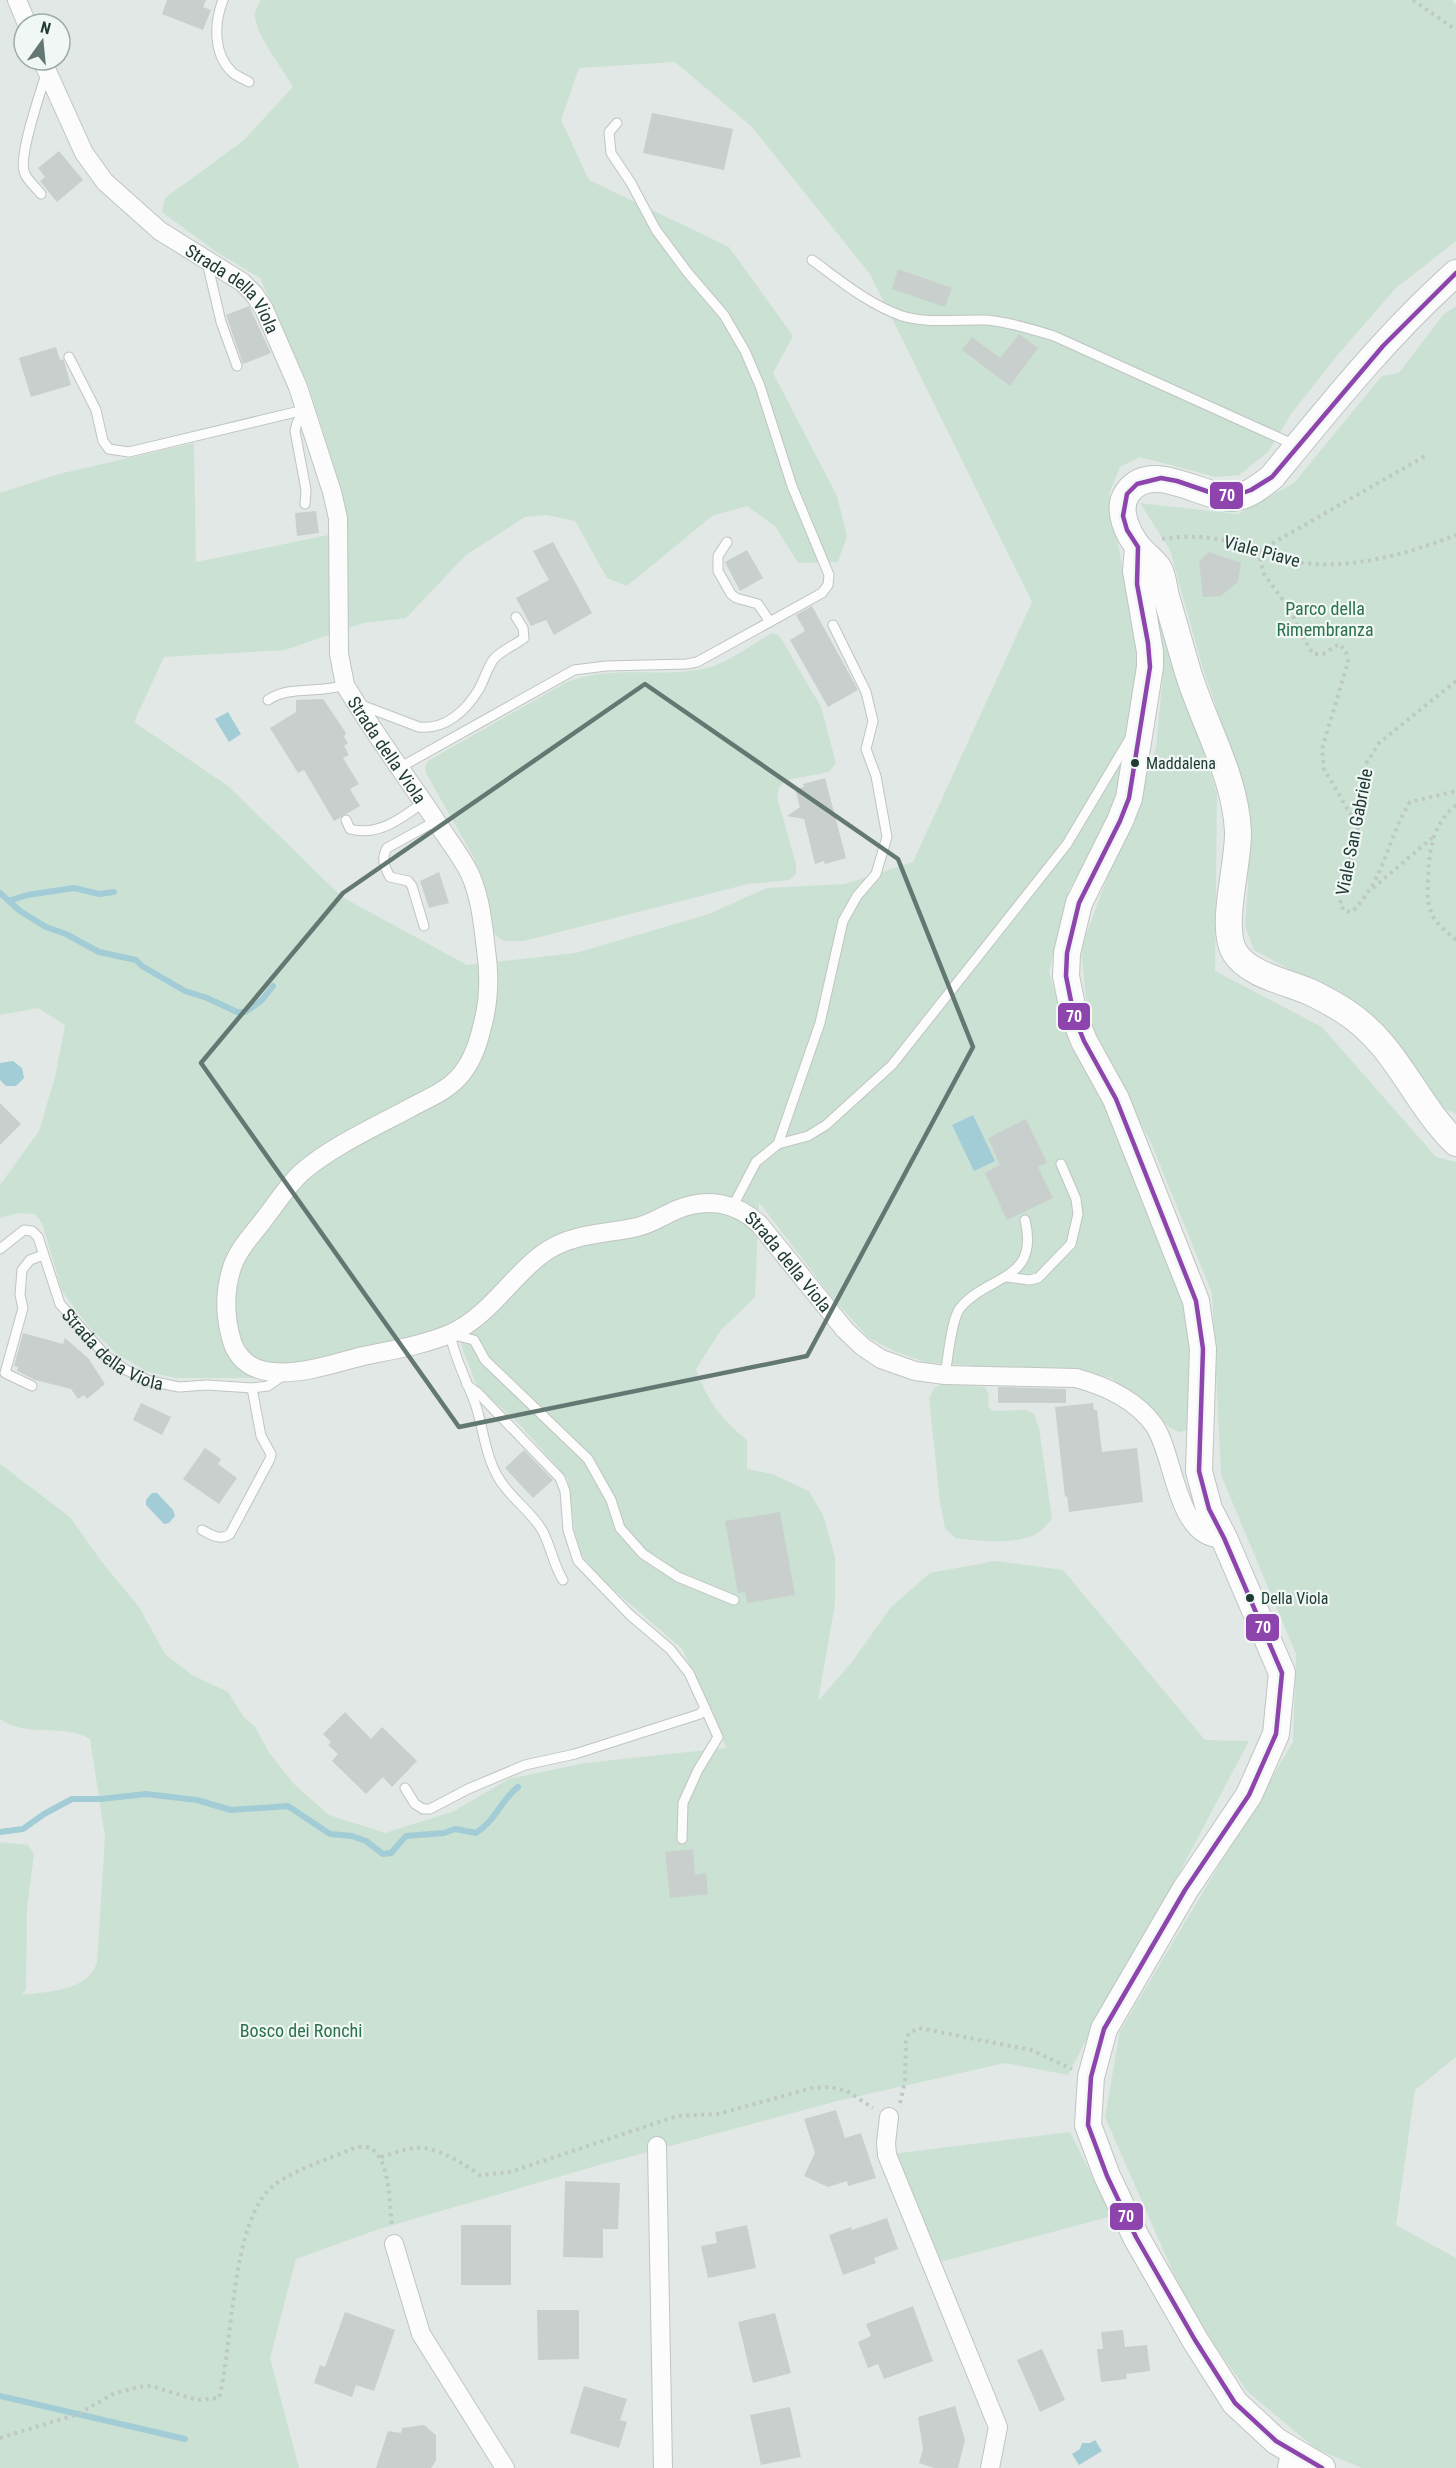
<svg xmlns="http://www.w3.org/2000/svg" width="1456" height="2468" font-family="'Roboto Condensed',sans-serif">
<rect width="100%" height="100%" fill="#e2e8e5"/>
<!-- green -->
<path fill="#cbe1d3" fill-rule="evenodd" d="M260,0h1192l4,5v236l-60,47 -56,64 -49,62 -22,37 -30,24 -23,2 -76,-20 -20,10 -11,27 29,158 -15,132 -24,59 -30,46 -20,83 22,76 14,13 19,34 85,217 4,32 -3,86 -11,2 -10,-5 -22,-24 -36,-25 -41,-10 -95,-2 -50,-4 -31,-11 -25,-13 -35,-38 -75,-98 -4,95 -34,33 -25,39c11,31 25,50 51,71v29l25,5 37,17 14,24 12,42v47l-17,97 34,-39 39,-55 39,-34 65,-12 68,9 142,170 44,1 -80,151 -63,109 -38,74 -63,-12 -168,38 -238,64 -220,64 -83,30 -26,99 29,110h-299v-626l28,3 6,10 -7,52 -1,82 -4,6c26,-4 65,-3 75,-32l8,-126 -15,-98c-27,-16 -63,-1 -90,-20v-255l70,53 31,44 38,46 26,47 27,21 36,17 15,24 12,11 15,27 25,31 34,30 56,18 67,-21 57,-33 76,-16 141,-15 -11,-31 -33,-68 -83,-72 -18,-23 -7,-25 -6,-50 -49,-55 -42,-38 -16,-41v-9l-100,14 -59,11 -42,17h-85l-29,-7 -29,-17 -29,-28 -26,-35 -20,-68 -7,-9 -17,-1 -18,5v-33l39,-54 16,-54 10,-52 -27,-17 -38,7v-522l59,-19 135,-31 2,119 152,-31 -16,-72 -23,-72 -49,-109 -45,-27 -53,-39 3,-14 78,-57 50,-54c-11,-21 -38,-51 -38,-73 0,-4 4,-10 5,-14zM675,62l77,65 118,147 162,328 -119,260 -68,22 -78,4 -58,26 -133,39 -109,12 -125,-68 -114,-111 -94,-64 30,-65 121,-7 78,-27 43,-5 60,-63 59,-38 22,-2 28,6 32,57 20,8 85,-70 35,-10 28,20 23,37 40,-1 9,-26 -10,-40 -64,-123 20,-37 -64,-89 -140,-67 -28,-60 18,-52z
M1456,306v808l-13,-6 -59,-81 -12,-12 -118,-65 -9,-24 3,-40 -13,-125 -32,-92 -33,-119 -30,-47 98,11 56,-31 88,-107 17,-3 44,-58z
M1152,591l65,202 -2,178 107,56 114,130 20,5v895l-41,33 -19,135 60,33v210h-94l-46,-19 -68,-57 -58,-81 -85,-194 15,-86 173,-289 3,-88 -75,-179 -9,-182 -60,-148 -60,-115 -6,-31 -5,-51 75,-200 7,-73z
M772,633l7,2 42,72 15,56 -7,9 -43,8 -7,8 -2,9 19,67v10l-7,6 -41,4 -224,57h-20l-10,-7 -11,-55 -10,-23 -46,-81 -2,-7 3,-7 137,-78c49,-20 97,-3 146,-16 19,-6 43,-24 61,-34z
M942,1384l43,3 4,8 -1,11 5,5 33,-1 8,4 5,14 13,91c-5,5 -11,13 -18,16 -24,10 -54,6 -79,3l-10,-10 -5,-26 -11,-104 5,-10z
M1070,2132l42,84 -172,46 -48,-108z"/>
<!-- water -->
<path fill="#a2ccd6" d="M228,712l13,22 -12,8 -14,-23z
M13,1061l9,7 2,10 -8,8h-10l-6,-6v-17z
M973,1115l22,46 -21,10 -22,-46z
M152,1493h5l16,17 2,6 -6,7 -5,1 -18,-19v-5z
M1095,2440l7,11 -23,14 -7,-11 8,-5 2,-6h8z"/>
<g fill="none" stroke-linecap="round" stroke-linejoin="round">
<!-- stream -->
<path stroke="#a2ccd6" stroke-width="6" d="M0,893l20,18 26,16 20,7 33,18 37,8 6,6 43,25 22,7 30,14h8l6,-4 11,-8 11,-14
M9,901l18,-6 47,-7 25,6 15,-2
M0,1832l23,-3 21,-15 28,-15h29l45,-5 51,6 34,10 57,-4 42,28 22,2 14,5 17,13 8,-1 15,-17 38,-3 11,-4 21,4c21,-14 25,-33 42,-46
M0,2396l185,43"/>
</g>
<!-- building -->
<path fill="#c9cfcd" d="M167,0h39l-3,7 8,3 -8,20 -41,-16z
M652,113l81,16 -9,41 -81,-17z
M59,151l24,29 -26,22 -17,-21 5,-4 -7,-9z
M898,269l54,19 -7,19 -53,-18z
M249,306l22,47 -28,11 -17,-49z
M1019,334l19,14 -28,38 -48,-36 10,-13 28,21z
M56,347l4,13 3,-1 1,2 7,24 -40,12 -12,-39z
M316,511l3,22 -22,3 -2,-23z
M553,542l39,71 -38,22 -8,-15 -15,6 -15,-28 33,-18 -16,-29z
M747,550l16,28 -23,13 -15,-29z
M1209,552l32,11 -3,19 -17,14 -18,1 -4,-36z
M812,606l46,84 -30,17 -38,-67 15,-9 -9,-16z
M323,699l23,34 -2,4 4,6 -4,3 5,9 -6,3 16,26 -9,5 10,17 -26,15 -30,-51 -6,3 -28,-45 26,-16v-12z
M825,778l21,80 -21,6 -1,-3 -9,3 -11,-45 -17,-3 13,-9 -5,-18 9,-2 -1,-3z
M439,872l10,31 -20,5 -9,-27z
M0,1103l21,21 -21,21z
M1026,1119l21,44 -9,4 15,31 -46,22 -22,-47 15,-8 -12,-27z
M23,1333l40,11 2,-6 23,20 17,26 -18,15 -3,-4 -6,4 -7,-10 -36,-9 -18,-9 1,-4 -4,-1z
M998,1387l68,2v14h-68z
M141,1403l30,14 -9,18 -29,-15z
M1093,1403l1,7h3l5,42 35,-4 6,54 -74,10 -2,-16 -2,1 -10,-90z
M205,1448l16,11 -3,5 19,14 -18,26 -36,-25z
M524,1450l29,30 -20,18 -28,-30z
M780,1512l15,83 -48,8 -2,-11 -7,1 -13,-72z
M345,1712l26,27 11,-12 35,34 -25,26 -9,-10 -17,17 -34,-33 6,-7 -10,-9 3,-3 -8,-8z
M693,1849l2,26 11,-2 2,21 -38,4 -5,-46z
M836,2110l9,28 16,-5 15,45 -28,8 -1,-5 -19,6 -24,-11 11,-23 -11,-34z
M565,2181l55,2 -2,46h-15v29l-40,-1z
M887,2218l11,31 -24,9 2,5 -33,12 -14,-40 22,-8 1,3z
M461,2225h50v60h-50z
M747,2225l9,43 -48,10 -7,-32 16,-3 -2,-11z
M913,2306l20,55 -49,18 -6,-15 -10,4 -10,-26 13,-6 -5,-12z
M537,2310h42v49l-41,1z
M345,2312l50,18 -21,61 -18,-6 -4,12 -38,-14 6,-18 5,2z
M775,2313l16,60 -38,10 -15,-61z
M1123,2330l2,17 22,-2 3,26 -24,3 1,5 -26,3 -4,-33h6l-2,-17z
M1042,2349l23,51 -25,12 -23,-52z
M584,2386l43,13 -7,21 7,2 -8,26 -49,-15z
M955,2406l10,34 -7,28h-24l-15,-5 4,-14 -5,-32z
M790,2407l11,50 -40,8 -11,-50z
M424,2425l12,10v26l-5,7h-55l12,-37 13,2 1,-5z"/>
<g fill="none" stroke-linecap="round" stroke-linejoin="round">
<defs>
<g id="lane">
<path d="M223,0c-9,23 -10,54 9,72 4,4 12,7 17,10"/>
<path d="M41,194c-5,-7 -15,-14 -17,-23 -5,-17 16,-77 22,-97"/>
<path d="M812,260c29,21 56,44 90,56 27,8 57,3 84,4 23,2 46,9 68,16l241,109"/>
<path d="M207,262l14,60 16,44"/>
<path d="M69,357l27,53 7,31 6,8 20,3 175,-42"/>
<path d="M304,410l-7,13 -2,8 11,59 -1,14"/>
<path d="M727,542l-9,14v15l13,23 5,4 22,6 12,18"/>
<path d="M268,700c21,-15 51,-6 77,-15"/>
<path d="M361,705l58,22c26,3 47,-16 60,-38 5,-9 8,-20 14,-29 8,-10 21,-14 31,-22l-1,-10 -7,-11"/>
<path d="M399,768l175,-98 32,-4 81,-2 10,-2 125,-69 6,-8 1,-10 -37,-89 -32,-100 -15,-35 -21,-36 -36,-42 -32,-43 -25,-47 -20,-30 -2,-21 8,-9"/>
<path d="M346,820l4,9c28,8 52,-11 74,-27"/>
<path d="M424,926l-12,-40 -4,-5 -18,-4c-6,-11 -9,-18 -3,-29l49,-27"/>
<path d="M778,1144l30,-8 18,-11 66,-60 175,-221 62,-104"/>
<path d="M733,1206l23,-44 22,-18 42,-121 23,-102 14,-25 19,-22 11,-37 -11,-61 -10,-27 7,-28 -7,-29 -33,-67"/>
<path id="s1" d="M0,1249l24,-19 8,1 6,6 22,67 46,52 20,14 24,11 29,6 28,-2 45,3 16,-2 17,-12"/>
<path d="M1007,1277l22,3 9,-2 33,-34 7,-30 -2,-15 -15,-35"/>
<path d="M945,1375c3,-16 6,-55 15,-67 28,-34 80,-26 65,-88"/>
<path d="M32,1386l-27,-13 18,-65 -3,-13 2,-25 8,-10 13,-5"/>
<path d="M202,1530c10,5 18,11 28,4l40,-75 1,-5 -10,-18 -9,-48"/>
<path d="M563,1580c-10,-16 -12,-34 -21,-50 -12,-20 -33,-33 -44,-53 -13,-22 -15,-51 -23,-74 -9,-24 -20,-44 -25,-69l24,6 11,20 103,99 23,41 9,28 23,26 35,23 56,23"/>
<path d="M405,1788l10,16 8,5h7l38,-20 57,-24 50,-11 125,-40 5,-6 -16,-35 -19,-24 -40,-34 -52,-54 -10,-31 -3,-39 -5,-13 -82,-85 -11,-8"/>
<path d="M682,1839l1,-36 15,-33 20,-33 -13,-29"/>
</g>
<g id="street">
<path d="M17,0l10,24"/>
<path id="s2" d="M42,60l42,93 21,29 55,49 82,51 12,12 10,15 34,78 34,105 6,26 1,136 6,31c28,47 61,91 91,136 11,18 25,34 34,53 11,25 13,51 16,76 4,27 3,52 -4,77 -4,18 -11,37 -24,51 -13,14 -32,21 -48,30 -34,18 -81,40 -109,65 -14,13 -24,30 -36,45 -12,16 -29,33 -34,53 -6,20 -6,42 -1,63 13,62 90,33 133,22 29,-6 61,-11 89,-23 39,-18 61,-60 96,-83 27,-17 59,-16 89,-23 14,-3 25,-11 39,-17 30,-13 61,-8 84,15l85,105 18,17 18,12 34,12 30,4 131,3c30,8 59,21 78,47 21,30 22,117 70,113"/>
<path d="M889,2117l-3,26 1,12 111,272 -8,41"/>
<path d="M657,2146l6,322"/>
<path d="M394,2244l27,90 84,134"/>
<path d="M1287,2468l3,-16"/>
</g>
<path id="secondary" d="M1456,273c-69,62 -126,133 -184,204 -11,9 -26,21 -41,21 -30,-1 -79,-38 -103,-6 -13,17 0,42 11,56 6,7 15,13 20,21 4,7 5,19 7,27 7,24 14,49 21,73 16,54 48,105 51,162 1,33 -19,96 -3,122 14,22 52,29 75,39 11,5 23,12 33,18 55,35 69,90 113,133
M1138,548l-2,23 14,81v15l-21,131 -9,23 -41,82 -12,50 -1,23 8,40 10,25 32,58 80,202 7,48 -4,122 10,38 15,29 58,135 -6,61 -27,61 -64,95 -81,139 -13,48 -3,48 19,51 29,61 59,103 40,63 41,38 46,27"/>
</defs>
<!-- lane casing -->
<use href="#lane" stroke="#bfc5c2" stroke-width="11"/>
<!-- street casing -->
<use href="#street" stroke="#bfc5c2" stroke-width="20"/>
<!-- secondary casing -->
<use href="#secondary" stroke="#bec5c3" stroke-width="28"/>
<!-- path -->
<path stroke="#bfc8c6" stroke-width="4" stroke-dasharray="3 4.5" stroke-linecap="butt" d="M1413,0l43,30
M1162,539c25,-4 51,-3 76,5 16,5 32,12 48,16 55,13 119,-5 170,-25
M1258,551l6,23 27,37 9,22 13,21h10l16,-10 7,7 2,11 -26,87 2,20 34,58
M1259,551l168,-96
M1456,681l-77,62 -15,24 -6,61 -18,75 4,8 8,1c34,-35 34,-71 58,-110l46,-11
M1456,805c-24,20 -27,45 -28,75 -1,14 -1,29 8,41 5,7 14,13 20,19
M1373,888l59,-50
M900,2103l5,-22 1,-40 3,-8 10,-5 112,22 41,19
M381,2157c11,-3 22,-8 33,-9 21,-3 50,16 66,27l30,-3 167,-56 41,-2 94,-26 18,-1 17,4 26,17
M0,2438l78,-24 35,-20 25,-7 13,-1 46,14 22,-2c14,-53 12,-180 55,-213 20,-15 54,-26 78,-36 40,-16 37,56 40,79"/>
<!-- lane -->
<use href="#lane" stroke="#fbfcfb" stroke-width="9"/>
<!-- street -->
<use href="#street" stroke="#fbfcfb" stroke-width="18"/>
<!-- secondary -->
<use href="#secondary" stroke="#fbfcfb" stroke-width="26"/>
<defs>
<path id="bus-1" d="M1322,2468l-46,-27 -41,-38 -40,-63 -59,-103 -29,-61 -19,-51 3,-48 13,-48 81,-139 64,-95 27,-61 6,-61 -58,-135 -15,-29 -10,-38 4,-122 -7,-48 -80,-202 -32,-58 -10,-25 -8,-40 1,-23 12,-50 41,-82 9,-23 21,-131 -2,-24 -11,-59 1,-37 -11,-17 -4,-14 4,-22 10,-10 24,-6 16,3 41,14 16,1 17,-6 21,-13 111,-131 73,-73"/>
</defs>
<!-- bus-1 casing -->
<use href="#bus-1" stroke="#f0f7f4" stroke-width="9"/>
<!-- bus-1 -->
<use href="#bus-1" stroke="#8e44ad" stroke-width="4.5"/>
</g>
<!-- marked area -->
<path fill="none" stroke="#647873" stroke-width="4.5" stroke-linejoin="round" d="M645,684l253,175 75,188 -166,309 -348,71 -258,-364 142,-170z"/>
<!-- markers -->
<g fill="#203b35" stroke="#f0f7f4" stroke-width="2">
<circle cx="1135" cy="763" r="5"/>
<circle cx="1250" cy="1598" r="5"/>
</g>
<g text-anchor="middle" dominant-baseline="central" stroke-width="4.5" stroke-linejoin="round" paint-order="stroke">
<!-- bus labels -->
<g font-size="16" fill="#203b35" stroke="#f0f7f4" text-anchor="start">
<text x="1146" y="763">Maddalena</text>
<text x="1261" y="1598">Della Viola</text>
</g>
<!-- street labels -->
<g font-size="18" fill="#203b35" stroke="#f0f7f4">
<text stroke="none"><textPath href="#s2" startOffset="306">Strada della Viola</textPath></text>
<text transform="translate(1262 551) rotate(15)">Viale Piave</text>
<text stroke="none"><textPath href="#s2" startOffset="810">Strada della Viola</textPath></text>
<text transform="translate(1354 832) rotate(-79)">Viale San Gabriele</text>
<text stroke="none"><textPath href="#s2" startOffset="2187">Strada della Viola</textPath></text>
<text stroke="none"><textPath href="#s1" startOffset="189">Strada della Viola</textPath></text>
</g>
<!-- park labels -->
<g font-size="18" fill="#2b714a" stroke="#f0f7f4">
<text x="1325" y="608">Parco della<tspan x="1325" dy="21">Rimembranza</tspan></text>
<text x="301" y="2030">Bosco dei Ronchi</text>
</g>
</g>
<g stroke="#f0f7f4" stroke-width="2">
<rect x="1209" y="481" width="35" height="29" rx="6" fill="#8e44ad"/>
<rect x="1057" y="1002" width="34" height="29" rx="6" fill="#8e44ad"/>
<rect x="1245" y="1613" width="35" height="29" rx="6" fill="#8e44ad"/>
<rect x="1109" y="2202" width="35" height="29" rx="6" fill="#8e44ad"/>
</g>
<g font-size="16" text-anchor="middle" font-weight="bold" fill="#fff">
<text x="1227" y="501">70</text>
<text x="1074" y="1022">70</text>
<text x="1263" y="1633">70</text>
<text x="1126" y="2222">70</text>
</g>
<!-- north arrow -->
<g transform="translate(42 42) rotate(15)"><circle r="28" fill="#f0f7f4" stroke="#9daca8" stroke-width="1.5"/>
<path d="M0-4.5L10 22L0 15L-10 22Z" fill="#647873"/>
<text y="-9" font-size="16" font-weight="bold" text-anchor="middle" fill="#203b35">N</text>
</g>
</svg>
